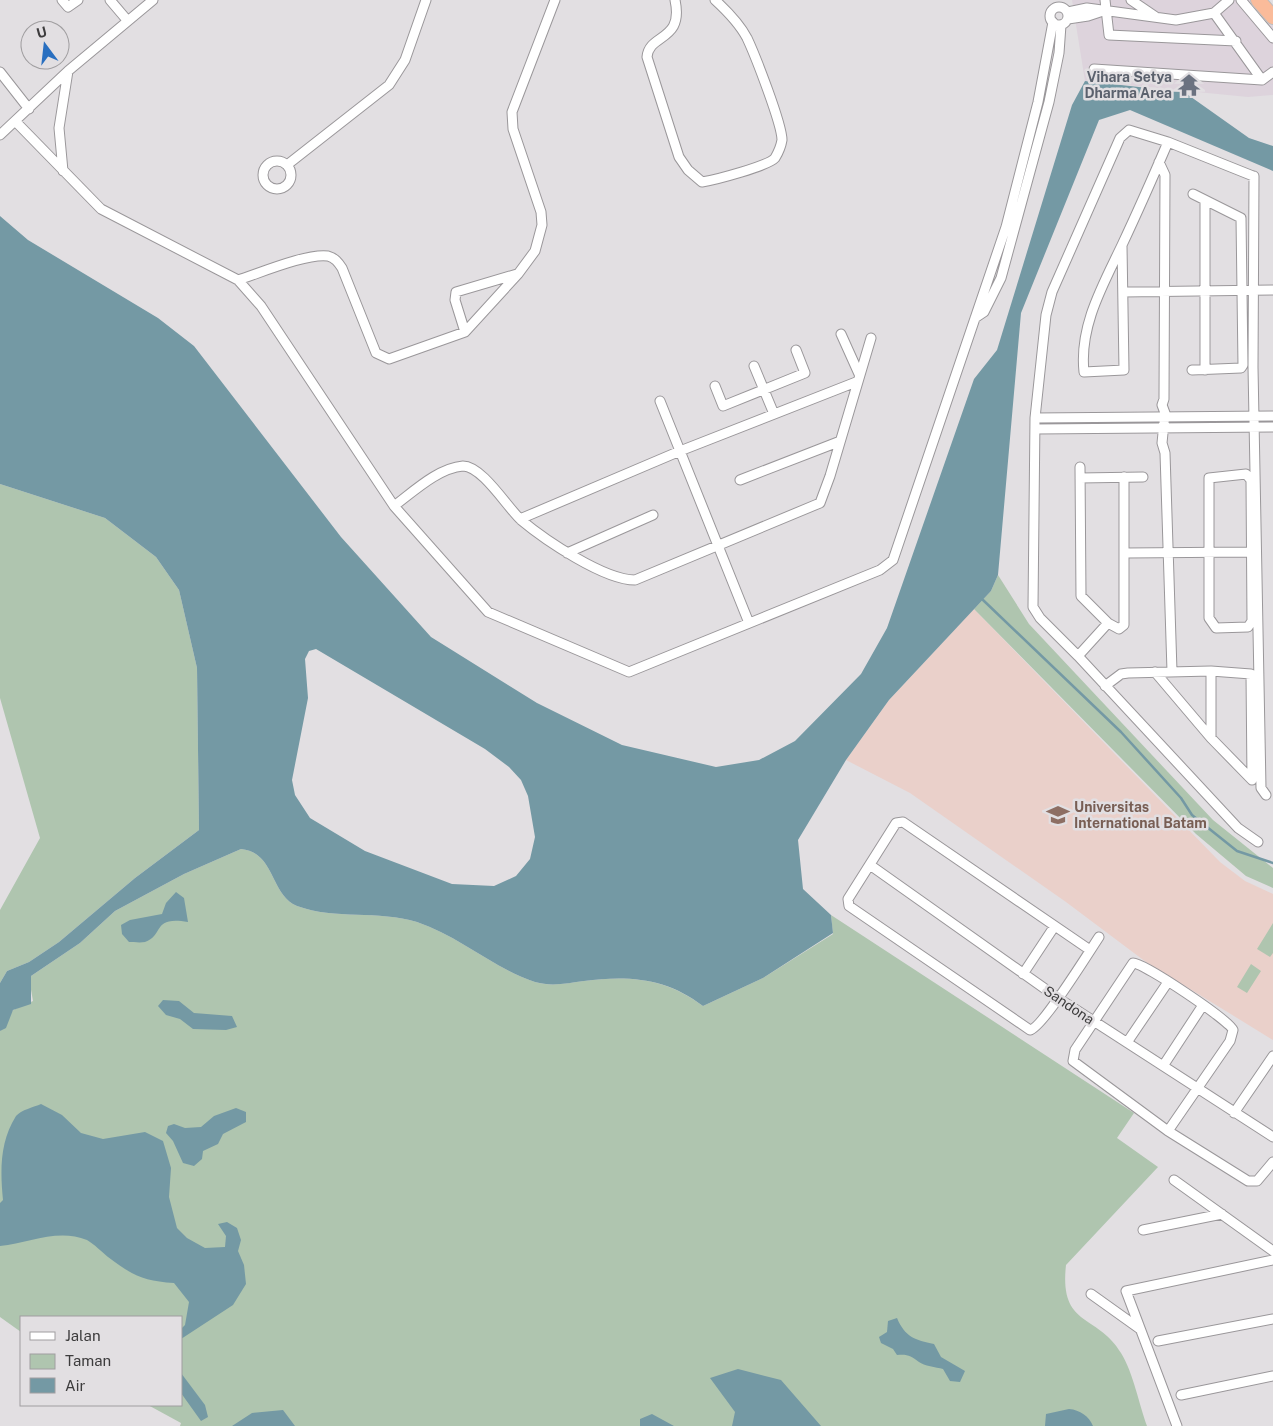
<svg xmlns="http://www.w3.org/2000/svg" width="1273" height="1426" font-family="'Public Sans',sans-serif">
<rect width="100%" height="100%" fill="#e2dfe2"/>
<!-- built -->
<path fill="#ddd3dc" d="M1072,0h183l18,18v77l-25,2 -163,-16z"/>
<!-- education -->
<path fill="#ead0ca" d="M974,609l246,253 25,19 28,13v146l-127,-78 -80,-60 -156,-109 -64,-33 43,-60z"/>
<!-- green -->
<path fill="#afc5af" d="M0,484l105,34 51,39 23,33 18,78 2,162 -64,48 -76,64 -30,20 -22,9 -7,12v-73l40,-72 -40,-140z
M998,575l31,49 184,196 60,48v20l-27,-12 -50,-42 -222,-225 17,-18z
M241,849c34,3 29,46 56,57 38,14 81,4 120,16 42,14 76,46 118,60 16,5 33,1 49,-1 44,-6 82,-3 119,25l60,-28 70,-44 -2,-19 303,198 -17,25 41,29 -92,98c-7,63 31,48 55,88 12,19 18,51 26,73h-967l1,-3 -33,-18h33v-88h-160v15l-21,-15v-286l13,-21 20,-9 -3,-17 1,-8 49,-33 35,-32 69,-37z
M1273,923v30l-3,4 -13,-8z
M1251,964l10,7 -14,22 -10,-6z"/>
<!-- water -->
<path fill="#7499a4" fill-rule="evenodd" d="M1085,81l99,11 65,46 24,8v25l-143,-61 -31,10 -78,193 -23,262 -7,16 -102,109 -43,60 -48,80 5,49 28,26 2,18 -70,45 -60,28c-36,-28 -75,-31 -119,-25 -16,2 -32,6 -49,1 -42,-14 -76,-46 -118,-60 -39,-12 -82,-2 -120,-16 -27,-11 -22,-54 -56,-57l-57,25 -69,37 -35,32 -49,33v28l-18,6 -7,18 -6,3v-48l7,-12 22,-9 30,-20 76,-64 64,-48 -2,-162 -18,-78 -23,-33 -51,-39 -105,-34v-268l28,24 130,78 36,28 147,191 90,100 106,66 85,42 94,22 43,-7 36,-19 66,-67 26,-46 87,-249 23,-29 75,-245zM316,649l169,100 24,18 12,13 7,16 7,41 -5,22 -14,17 -22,10 -42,-2 -87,-33 -55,-33 -15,-23 -3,-15 16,-82 -3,-39 4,-8z
M176,892l8,6 4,24c-37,-6 -23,13 -43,20 -5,1 -12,0 -16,0l-7,-8 -1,-9 9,-5 32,-6 4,-11z
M163,1000l16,1 15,12 38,3 5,11 -11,3 -33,-1 -13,-10 -14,-4 -8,-9z
M41,1104l21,11 19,18 22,6 42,-7 18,9 8,27 -2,29 8,31 10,10 18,10 20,-1 1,-11 -8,-12 9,-2 10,6 4,12 -3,11 6,14 2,19 -13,21 -52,34v-10l4,-4 4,-23 -15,-19c-30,-2 -41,-7 -66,-26 -6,-5 -14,-13 -21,-17 -29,-12 -58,3 -87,6v-43l3,-3c-3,-30 -3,-59 13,-84 5,-6 18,-9 25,-12z
M236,1108l10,4v10l-23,12 -5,10 -15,7 -1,8 -8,7 -11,-3 -10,-22 -7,-8 2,-7 6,-2 11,4 16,-1 13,-11z
M897,1318c8,19 18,22 37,26l7,13 24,14 -5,11 -10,-1 -7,-12c-7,-2 -19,-3 -24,-7 -8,-6 -11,-8 -22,-7l-4,-6 -12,-6 -2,-6 8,-5 1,-11z
M738,1369l43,11 40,46h-89l3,-14 -25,-34z
M181,1373l24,32 3,12 -7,4 -20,-28z
M1069,1409c11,1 20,7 24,17h-48l1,-12z
M283,1410l12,16h-63l20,-13z
M652,1414l22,12h-34v-7z"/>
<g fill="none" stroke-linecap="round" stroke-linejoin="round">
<!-- stream -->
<path stroke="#7499a4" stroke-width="2.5" d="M983,600l138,132 60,66 11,17 45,36 36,12"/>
<defs>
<path id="minor" d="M62,0l6,7 10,-7
M110,0l17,20
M675,0c9,42 -26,33 -28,57l32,100 9,13 14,12c13,-2 66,-16 73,-24 3,-5 6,-12 7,-18 0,-16 -27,-85 -35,-102 -8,-15 -20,-27 -32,-38
M1105,0l4,35 127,6
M1131,0l25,17
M1241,0l32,38
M1050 16a9 9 0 1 1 18 0a9 9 0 1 1-18 0Z
M1068,12l19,-4 89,12 38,-7 15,-13
M1214,13l48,67
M1068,19l20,-3 15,-5
M1094,69l168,11 11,-8
M0,72l29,37
M16,122l85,87 137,71 23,26 133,200 94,106 141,60 251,-102 13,-10 113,-333 32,-125 15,-80
M0,135l68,-64 85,-71
M263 175a14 14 0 1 1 28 0a14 14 0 1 1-28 0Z
M1159,162l6,13 -1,224 -2,6 3,8 -3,30 3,10 7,218
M287,165l102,-80 16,-25 21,-60
M63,171l-4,-43 9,-57
M1253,176l-85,-34 -39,-12 -9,8 -68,154 -6,23 -11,103 -2,189 7,11 38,38 160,172 20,14
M1254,176l-1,191 8,421 5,7
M1205,201v169
M1122,246l2,124 -40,2c-5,-46 19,-87 38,-127 16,-34 31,-68 46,-103
M238,280c22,-7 69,-27 90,-24 7,2 10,6 14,12l34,85 13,6 76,-27 53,-58 17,-23 7,-26 -1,-13 -28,-83 -1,-17 43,-112
M1123,292l150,-2
M975,318l9,-6 17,-34 48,-176 10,-49 2,-28
M465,332l-10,-32 1,-8 61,-18
M841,334l18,40
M754,366l20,48
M1192,370l49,-2 2,-3 -2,-147 -48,-24
M715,386l8,20 82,-33 -9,-23
M660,401l89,222
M1035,418l238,-2
M1036,429l237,-2
M1080,467l1,129 27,27 11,6 5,-4v-148
M1246,474l5,6 1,141 -4,6 -32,1 -7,-10v-140z
M1080,478l63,-1
M740,480l98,-38
M394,506c19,-14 44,-38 69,-40 19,0 44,41 58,54 24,20 83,60 114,60l185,-77 10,-27 41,-138
M520,519l160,-68 176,-69
M567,553l86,-38
M1126,553l125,-1
M1078,656l30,-33
M1155,672l56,66 41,42
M1105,686l16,-12 7,-1 83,-2 40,3 1,106
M1211,738v-67
M870,865l188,133 215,139
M1090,950l-187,-128 -7,1 -48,76 1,7 181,124c12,-2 59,-78 69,-93
M1023,974l31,-47
M1128,1041l40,-59
M1163,1066l40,-61
M1234,1113l39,-57
M1168,1131l62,-90 3,-11c-4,-10 -89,-67 -100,-67l-58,87 -2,11 95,70 80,50h9l16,-19
M1174,1180l99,71
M1143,1230l79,-16
M1091,1294l49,35
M1158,1341l115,-22
M1181,1395l92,-19
M1177,1426l-51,-135 147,-31"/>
<path id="trunk" d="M1258,0l15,17"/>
</defs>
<!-- minor casing -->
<use href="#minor" stroke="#9a979a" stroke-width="11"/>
<!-- trunk casing -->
<use href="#trunk" stroke="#bdbdbd" stroke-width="16"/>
<!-- minor -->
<use href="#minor" stroke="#fff" stroke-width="9"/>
<!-- trunk -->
<use href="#trunk" stroke="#fabb9a" stroke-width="14"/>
</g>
<!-- icons -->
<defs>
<symbol id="temple-bare" viewBox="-9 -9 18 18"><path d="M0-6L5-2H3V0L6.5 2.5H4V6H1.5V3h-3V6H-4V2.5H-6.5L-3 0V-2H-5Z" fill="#6b7280" stroke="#e2dfe2" stroke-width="2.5" paint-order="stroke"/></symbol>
<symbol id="university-bare" viewBox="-9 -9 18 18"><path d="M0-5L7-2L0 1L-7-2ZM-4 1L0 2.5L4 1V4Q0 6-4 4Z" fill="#8d6e63" stroke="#e2dfe2" stroke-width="2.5" paint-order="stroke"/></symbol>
</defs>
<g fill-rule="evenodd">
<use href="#temple-bare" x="1173" y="69" width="32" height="32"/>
<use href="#university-bare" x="1042" y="799" width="32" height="32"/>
</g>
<g text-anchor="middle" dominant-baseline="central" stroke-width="5" stroke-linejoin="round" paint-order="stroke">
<!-- worship labels -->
<g font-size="14" font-weight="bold" fill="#5b616d" stroke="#e2dfe2" text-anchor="end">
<text x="1172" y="77">Vihara Setya<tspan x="1172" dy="16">Dharma Area</tspan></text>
</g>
<!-- education labels -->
<g font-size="14" font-weight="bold" fill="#785e54" stroke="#e2dfe2" text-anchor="start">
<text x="1074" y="807">Universitas<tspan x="1074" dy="16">International Batam</tspan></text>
</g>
<!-- street labels -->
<g font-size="14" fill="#3d3c3d" stroke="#e2dfe2">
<text transform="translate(1069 1005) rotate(34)">Sandona</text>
</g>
</g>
<!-- legend -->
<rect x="20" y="1316" width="162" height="90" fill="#e2dfe2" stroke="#a09ea0"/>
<rect x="30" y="1332" width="25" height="8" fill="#ffffff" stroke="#a09ea0"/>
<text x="65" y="1341" font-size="15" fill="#3d3c3d">Jalan</text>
<rect x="30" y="1354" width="25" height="15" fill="#afc5af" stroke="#a09ea0"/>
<text x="65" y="1366" font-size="15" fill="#3d3c3d">Taman</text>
<rect x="30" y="1378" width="25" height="15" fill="#7499a4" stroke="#a09ea0"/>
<text x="65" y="1391" font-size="15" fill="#3d3c3d">Air</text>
<!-- north arrow -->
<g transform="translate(45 45) rotate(345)"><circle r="24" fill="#e2dfe2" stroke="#a09ea0"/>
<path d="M0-4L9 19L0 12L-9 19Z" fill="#296fc0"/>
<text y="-8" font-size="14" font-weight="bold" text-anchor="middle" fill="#3d3c3d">U</text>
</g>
</svg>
